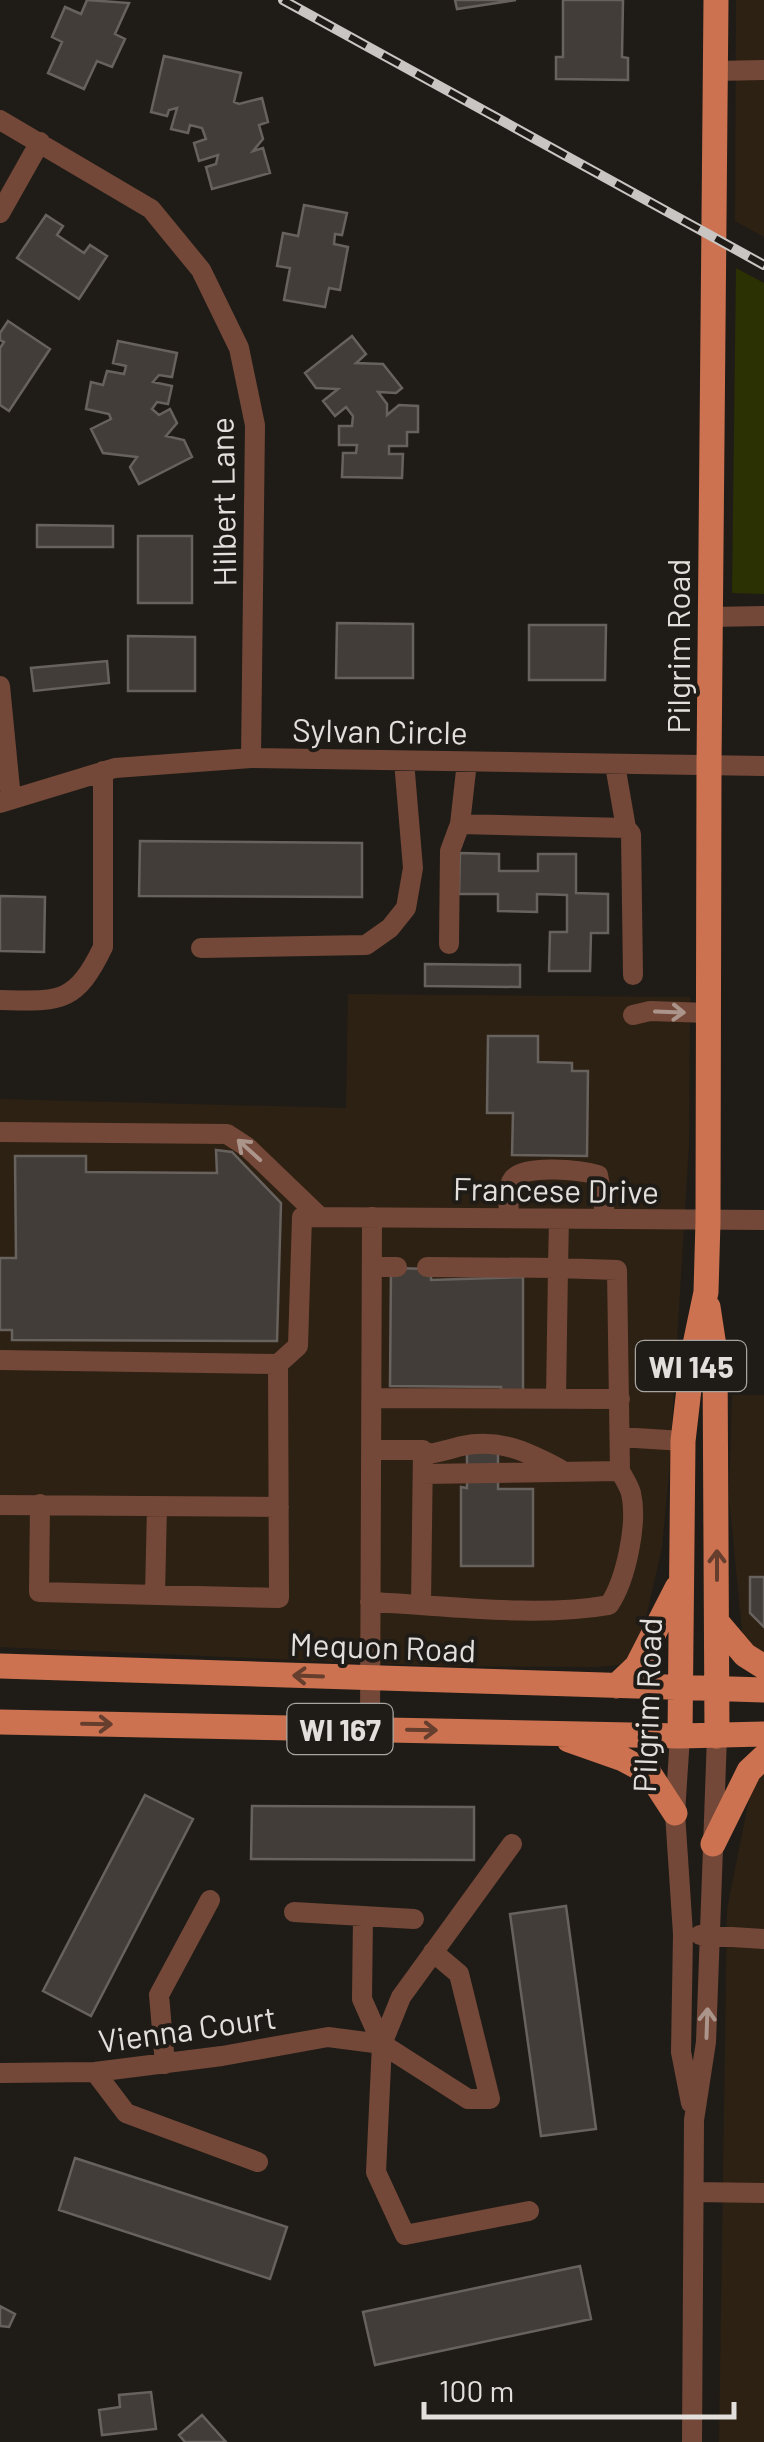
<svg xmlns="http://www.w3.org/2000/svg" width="764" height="2442" font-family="Barlow,sans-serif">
<rect width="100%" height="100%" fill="#1f1c17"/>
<!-- commercial -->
<path fill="#2d2113" d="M736,0h28v237l-29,-16z
M348,994l342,3 -1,148 -20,328 -7,75 -22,95 -7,13 -15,9 -21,2 -160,-1 -437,-19v-548l346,9z
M732,1395h32v262l-16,-11 -6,-15 -13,-133z
M764,1768v674h-45l8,-533 23,-115z"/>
<!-- green -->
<path fill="#2b3102" d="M736,268l28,15v311l-32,-1z"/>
<!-- building -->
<path fill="#423d39" stroke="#68625e" stroke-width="2.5" d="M87,0l42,3 -14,31 10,5 -13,28 -15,-6 -13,28 -36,-16 14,-31 -10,-5 13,-30 16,7z
M455,0h61l-59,9z
M563,0h60l-1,57 6,1v22l-72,-1v-22h7z
M164,56l77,17 -7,29 5,2 23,-6 6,24 -9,3 4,14 -10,12 10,-3 7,25 -58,16 -6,-22 10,-3 2,-9 -19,6 -5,-18 12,-4 -4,-11 -12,-3 -2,8 -17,-4 6,-21 -8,2 -2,6 -16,-4z
M304,205l43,8 -5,22 -7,-1 -1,10 14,3 -8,43 -11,-2 -4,19 -41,-7 6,-32 -13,-2 6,-33 15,3z
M46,215l17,11 -6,9 27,18 6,-8 17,11 -28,43 -62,-41z
M8,321l42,28 -41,62 -9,-6v-57l4,-6 -4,-2v-7z
M352,336l14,18 -10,9 27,1 19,24 -6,5 -18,-1 9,12v11l12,-10 19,1v26h-11v14h-18v8h14l-1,24 -60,-1 1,-24h13l1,-8h-18v-19h13l1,-10 -7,-9 -11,9 -12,-15 15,-12 -22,-1 -11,-15z
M118,341l59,12 -5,24 -13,-2 -6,7 19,4 -4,18 -11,-2 -5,7 7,6 11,-6 7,14 -11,13 18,4 8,17 -53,27 -9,-17 7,-10 -34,-4 -12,-24 20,-10 -2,-5 -23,-5 5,-27 12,3 4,-14 17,3 2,-8 -13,-3z
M37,525l76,1v21h-76z
M138,536h54v67h-54z
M337,623l76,1v54h-77z
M529,625h77l-1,55h-76z
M128,636l67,1v54h-67z
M107,661l2,22 -75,8 -3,-23z
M140,841l222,2v54l-223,-1z
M460,853l39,1v17h39v-17h38v39l32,1v39h-17l-1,38h-41l1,-39h17v-37l-30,-1v18l-39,-1v-17h-39z
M0,896l45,1 -1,55 -44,-1z
M425,964l95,1v22l-95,-1z
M488,1036h50v26l34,1v8h16l-1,85 -75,-1 1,-42h-26z
M216,1150l16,2 49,51 -4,138 -265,-1v-10h-12v-72h16l-1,-102h71v16l131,1z
M391,1268l40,1v11l92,-3v120l-22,1v-11l-111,-1z
M467,1447l31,1v41h35v77h-72v-79l6,1z
M750,1577h14v50l-14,-14z
M145,1795l48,24 -102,197 -48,-25z
M252,1806l222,1v53l-223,-1z
M566,1906l30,223 -55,7 -31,-222z
M75,2158l212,69 -17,52 -211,-69z
M580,2266l11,53 -216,46 -12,-53z
M0,2306l15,8 -6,13 -9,-1z
M151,2392l5,37 -54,6 -3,-25 21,-3 -1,-12z
M202,2415l24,27h-41l-6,-7z"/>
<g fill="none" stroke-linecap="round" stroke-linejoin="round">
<!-- minor -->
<path stroke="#744838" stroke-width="20" d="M715,71l49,-1
M0,120l151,89 50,61 38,78 16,77 -4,333
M0,213l40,-71
M710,617l54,-1
M0,686l11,113
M615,765l11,63 5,6 2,141
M0,803l115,-35 136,-10 513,8
M460,824l166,4
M449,944l1,-93 10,-27 7,-62
M201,948l165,-3 24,-17 16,-20 7,-40 -9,-107
M0,1000c59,1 75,5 103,-53v-176
M633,1015l17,-4 58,2
M0,1132l227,2 20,13 73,70
M509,1218c0,-11 -3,-30 4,-39 11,-15 68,-9 85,-4l8,44
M372,1267h25
M427,1267l131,1 1,-49
M0,1360l278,4 1,234 -240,-6 1,-88
M278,1364l20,-18 4,-129 462,3
M373,1398l247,1
M620,1437l63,4
M372,1450h51l-2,154
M423,1454c15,0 25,-5 39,-8 37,-8 66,6 98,23
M423,1474l197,-3
M0,1505l279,2
M155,1595l2,-89
M370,1602c73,3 167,16 239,3 17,-25 29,-82 22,-112 -2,-7 -7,-15 -11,-22l-3,-201 -59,-2 -2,130
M370,1729l2,-512
M680,1736l-5,77 8,121 -2,118 10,51
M512,1844l-111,153 -19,47 -6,128 29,63 124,-24
M294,1912l69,4 -1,83 20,45 86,55h22l-31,-125 -26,-22
M363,1916l51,3
M700,1935l64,4
M165,2064l-6,-69 51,-95
M95,2072l31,41 132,49
M0,2073l95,-1 127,-16 106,-19 54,7
M694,2192l70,1
M692,2442l2,-322 12,-78 11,-306"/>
<!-- major -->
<path stroke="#cd7250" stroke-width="25" d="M708,1307l7,46 2,383
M717,1622l28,33 19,12
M0,1666l764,24
M616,1686l21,-20 40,-78
M0,1722l680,14 84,-2
M680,1736l3,-295 10,-87 13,-62 2,-71 1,-455 7,-766
M569,1740l54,19 26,14 26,40
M713,1844l36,-73 15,-14"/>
<defs>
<path id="rail" d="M283,0l481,265"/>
</defs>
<!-- rail casing -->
<use href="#rail" stroke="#c8c5c2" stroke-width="10"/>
<!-- rail -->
<use href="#rail" stroke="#1f1c17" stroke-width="6" stroke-dasharray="19" stroke-linecap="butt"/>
</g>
<!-- one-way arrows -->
<defs><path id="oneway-shaft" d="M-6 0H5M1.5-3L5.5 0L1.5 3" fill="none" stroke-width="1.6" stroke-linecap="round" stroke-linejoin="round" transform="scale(2.5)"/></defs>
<g stroke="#ab948a">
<use href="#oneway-shaft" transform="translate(670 1012) rotate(2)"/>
<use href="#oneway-shaft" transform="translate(249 1150) rotate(-138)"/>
<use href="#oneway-shaft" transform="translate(707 2023) rotate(-88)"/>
</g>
<g stroke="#653e2e">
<use href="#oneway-shaft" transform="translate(717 1565) rotate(-90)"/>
<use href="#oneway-shaft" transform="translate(308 1676) rotate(-178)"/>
<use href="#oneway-shaft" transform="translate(97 1724) rotate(1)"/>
<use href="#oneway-shaft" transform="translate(422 1730) rotate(1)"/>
</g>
<g text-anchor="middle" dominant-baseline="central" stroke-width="8" stroke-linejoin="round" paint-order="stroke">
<!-- shield labels -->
<g fill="#1f1c17" stroke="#a8a4a1" stroke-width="2.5">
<rect x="636" y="1341" width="110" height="50" rx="8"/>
<rect x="287.5" y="1704" width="105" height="50" rx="8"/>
</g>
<g font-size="30" font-weight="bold" fill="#e2dfdc">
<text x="691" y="1366">WI 145</text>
<text x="340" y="1729">WI 167</text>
</g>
<!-- street labels -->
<g font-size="32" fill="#e2dfdc" stroke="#1f1c17">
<text transform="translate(222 502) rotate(-91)">Hilbert Lane</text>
<text transform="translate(677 646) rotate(-90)">Pilgrim Road</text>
<text transform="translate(380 730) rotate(1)">Sylvan Circle</text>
<text transform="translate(556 1189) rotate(1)">Francese Drive</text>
<text transform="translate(383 1646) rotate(2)">Mequon Road</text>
<text transform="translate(646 1705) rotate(-88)">Pilgrim Road</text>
<text transform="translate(187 2028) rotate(-8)">Vienna Court</text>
</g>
</g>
<!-- scale -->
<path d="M424 2402v15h310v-15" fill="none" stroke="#e2dfdc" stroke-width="5"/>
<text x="439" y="2402" font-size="30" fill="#e2dfdc" stroke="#1f1c17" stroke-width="8" paint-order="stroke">100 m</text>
</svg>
